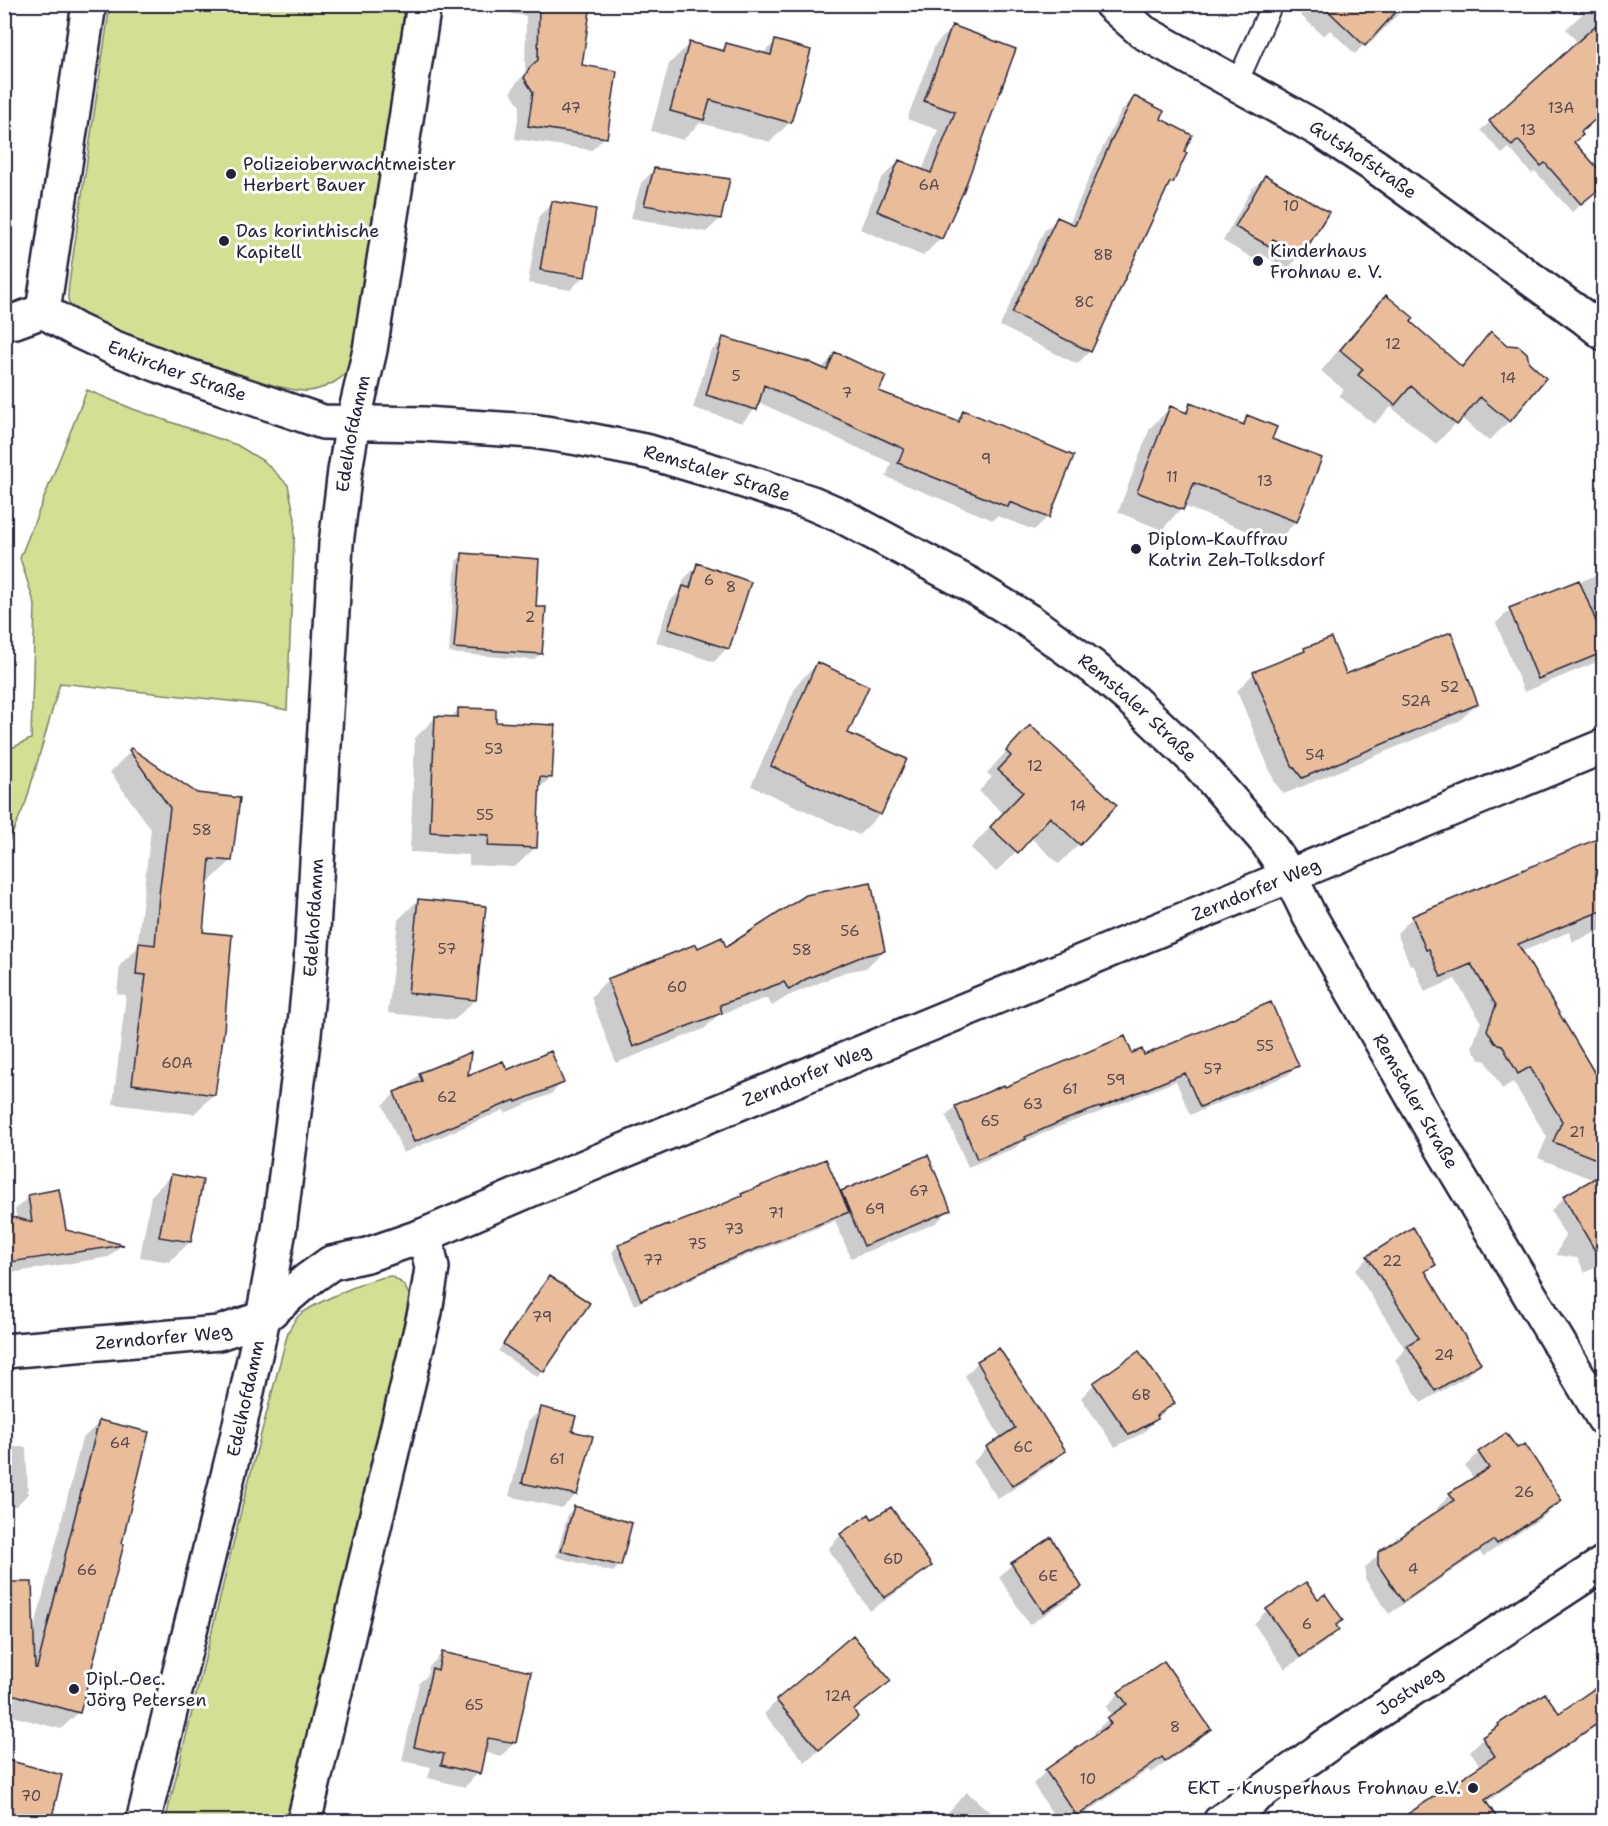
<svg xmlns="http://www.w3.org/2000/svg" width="1608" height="1826" font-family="'Shantell Sans',sans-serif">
	<rect width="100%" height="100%" fill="#fff"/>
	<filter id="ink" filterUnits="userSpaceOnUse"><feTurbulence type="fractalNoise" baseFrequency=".0167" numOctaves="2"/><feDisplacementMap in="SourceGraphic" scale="12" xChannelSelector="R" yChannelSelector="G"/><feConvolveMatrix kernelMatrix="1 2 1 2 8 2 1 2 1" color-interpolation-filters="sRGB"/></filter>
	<g filter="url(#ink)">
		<path fill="#d3df92" stroke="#7a8066" stroke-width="1.5" d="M 110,5 L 416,5 L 355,364 C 342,379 329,388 309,391 C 282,395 92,330 73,310 C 66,302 68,293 69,283 Z
			M 87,390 L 133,409 L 237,445 L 265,462 L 288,485 L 295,519 L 287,710 L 257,704 L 60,683 L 26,802 L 5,850 L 5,751 L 31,739 L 35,605 L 20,558 Z
			M 391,1276 C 403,1282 406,1288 412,1300 L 293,1821 L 165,1822 L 247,1487 L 288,1332 C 292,1325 295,1318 302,1313 C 320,1301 370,1278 391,1276 Z"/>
		<path fill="#0003" d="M 513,4 L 589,4 L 580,66 L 605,137 L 592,150 L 515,139 L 520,106 L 511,92 L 517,82 L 525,74 L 526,16 L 512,14 Z
			M 1311,4 L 1402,4 L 1398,8 L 1401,11 L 1379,34 L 1371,43 L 1368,40 L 1355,54 L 1330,30 L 1324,36 L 1300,15 Z
			M 1593,4 L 1604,4 L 1604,109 L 1579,132 L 1572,143 L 1598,189 L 1572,212 L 1535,171 L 1532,174 L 1509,148 L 1502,154 L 1481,130 L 1578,43 L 1566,29 Z
			M 953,27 L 1014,50 L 941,238 L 923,256 L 860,229 L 881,179 L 899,161 L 922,171 L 938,130 L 907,119 L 935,45 Z
			M 775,42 L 790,122 L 770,142 L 700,123 L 683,140 L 651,131 L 669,64 L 690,43 L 720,51 L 726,45 L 762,54 Z
			M 1134,98 L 1159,120 L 1172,182 L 1165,189 L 1090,351 L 1077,364 L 1000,326 L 1044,231 L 1057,219 L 1069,224 L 1099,155 L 1121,111 Z
			M 655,169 L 720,219 L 706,232 L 631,218 L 641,183 Z
			M 1265,177 L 1301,255 L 1287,269 L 1260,253 L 1254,259 L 1223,241 L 1251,190 Z
			M 552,203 L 584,276 L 570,290 L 528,283 L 539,216 Z
			M 1386,297 L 1409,322 L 1460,367 L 1492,333 L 1509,421 L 1489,441 L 1461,418 L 1436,444 L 1391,407 L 1374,424 L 1339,396 L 1344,390 L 1321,371 L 1366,317 Z
			M 724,338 L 821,369 L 835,354 L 877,392 L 954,422 L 964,412 L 1048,517 L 1034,530 L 997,516 L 993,520 L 886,477 L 891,463 L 758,402 L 755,409 L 742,423 L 693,408 L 710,352 Z
			M 1191,405 L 1240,425 L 1248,417 L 1270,439 L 1296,522 L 1276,542 L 1183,506 L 1162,530 L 1118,512 L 1150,428 L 1170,408 L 1183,413 Z
			M 463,555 L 534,608 L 541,653 L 534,660 L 449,653 L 456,561 Z
			M 698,565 L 727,648 L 714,662 L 656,642 L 670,601 L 680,591 L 684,579 Z
			M 1604,572 L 1604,659 L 1524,692 L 1496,623 L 1510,610 Z
			M 1305,649 L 1345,676 L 1477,704 L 1459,721 L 1284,794 L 1275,783 L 1237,691 L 1254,673 L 1300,654 Z
			M 817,664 L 880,814 L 859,835 L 751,786 L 797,684 Z
			M 459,709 L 495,723 L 551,777 L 538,790 L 536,847 L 515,867 L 469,865 L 469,855 L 410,852 L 415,738 L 436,717 L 450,718 Z
			M 1010,747 L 1079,844 L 1059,864 L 1030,837 L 996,872 L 971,848 L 1003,813 L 979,791 L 992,777 L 987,773 Z
			M 132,750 L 231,861 L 210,881 L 207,880 L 202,933 L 214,1094 L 194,1114 L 113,1104 L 126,995 L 117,994 L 120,965 L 137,948 L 151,829 L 110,772 Z
			M 1604,838 L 1604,929 L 1573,942 L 1569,932 L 1521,952 L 1590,1068 L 1604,1073 L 1604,1269 L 1601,1263 L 1585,1273 L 1577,1258 L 1556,1255 L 1565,1235 L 1551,1211 L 1564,1197 L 1594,1180 L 1538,1158 L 1547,1137 L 1513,1082 L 1502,1089 L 1486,1061 L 1479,1059 L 1472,1047 L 1481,1022 L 1455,979 L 1425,992 L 1413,964 L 1410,965 L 1397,933 L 1413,917 Z
			M 418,900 L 475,1000 L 454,1020 L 388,1013 L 398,920 Z
			M 726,949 L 883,951 L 866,968 L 845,972 L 788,996 L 772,1006 L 767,998 L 718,1015 L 704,1029 L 616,1063 L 591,997 L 607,980 L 697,950 Z
			M 469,1054 L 466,1077 L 563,1082 L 551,1094 L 505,1113 L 504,1110 L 403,1153 L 383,1105 L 394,1094 L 409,1088 L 408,1086 L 419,1074 Z
			M 1131,1055 L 1297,1065 L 1288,1075 L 1190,1115 L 1176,1081 L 1090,1116 L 1090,1115 L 1051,1130 L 1019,1144 L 1015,1148 L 968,1167 L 946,1116 L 955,1107 Z
			M 171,1175 L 190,1242 L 169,1262 L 140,1257 L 151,1196 Z
			M 842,1192 L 950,1209 L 936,1223 L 851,1258 L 835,1221 L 718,1267 L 634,1305 L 612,1252 L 618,1246 L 667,1228 L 737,1200 L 742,1195 L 840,1195 Z
			M 29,1196 L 65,1231 L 121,1245 L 109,1257 L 4,1274 L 4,1216 L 17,1219 L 15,1210 Z
			M 1368,1257 L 1434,1264 L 1425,1274 L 1479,1363 L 1466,1377 L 1421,1403 L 1395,1360 L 1405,1349 L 1355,1270 Z
			M 549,1278 L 543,1371 L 537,1377 L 498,1351 L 543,1284 Z
			M 978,1362 L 1064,1451 L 1051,1464 L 998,1499 L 973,1462 L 987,1448 L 1001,1439 L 965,1376 Z
			M 1094,1384 L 1173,1403 L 1143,1433 L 1115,1447 L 1081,1398 Z
			M 541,1409 L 570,1432 L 576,1495 L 562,1508 L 509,1496 L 528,1422 Z
			M 100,1422 L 79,1712 L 61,1729 L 4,1714 L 4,1638 L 31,1643 L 82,1439 Z
			M 4,1447 L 26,1447 L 28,1494 L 16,1506 L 4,1506 Z
			M 1479,1453 L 1560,1500 L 1547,1514 L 1483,1557 L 1480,1552 L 1389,1614 L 1365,1579 L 1365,1568 L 1379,1554 L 1439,1512 L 1437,1508 L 1450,1495 L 1474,1479 L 1465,1466 Z
			M 575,1508 L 620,1565 L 613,1572 L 556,1557 L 568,1514 Z
			M 841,1535 L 930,1566 L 916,1579 L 870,1611 L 828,1549 Z
			M 1012,1564 L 1080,1587 L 1067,1600 L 1029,1625 L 999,1577 Z
			M 1317,1601 L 1337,1630 L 1324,1643 L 1285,1669 L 1254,1624 L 1267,1610 Z
			M 442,1653 L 530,1673 L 514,1743 L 501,1756 L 483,1752 L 478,1773 L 465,1787 L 428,1778 L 431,1767 L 402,1761 L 419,1683 L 427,1676 L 429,1667 Z
			M 889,1681 L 853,1712 L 856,1716 L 843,1730 L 805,1762 L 764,1714 L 777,1701 Z
			M 1604,1684 L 1604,1724 L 1602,1722 L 1485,1803 L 1497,1822 L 1400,1822 L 1481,1767 L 1470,1751 L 1483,1738 L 1559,1715 Z
			M 1119,1693 L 1209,1729 L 1196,1742 L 1151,1773 L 1148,1770 L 1073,1822 L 1058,1822 L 1033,1784 L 1046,1771 L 1097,1736 L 1094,1732 L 1112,1716 L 1106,1707 Z
			M 4,1765 L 60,1777 L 50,1822 L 4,1822 Z
			M 967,1792 L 1001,1822 L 939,1822 Z
			M 1374,1815 L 1378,1822 L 1365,1822 Z"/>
		<path fill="#eabd9a" stroke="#22223b" stroke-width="1.5" d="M 539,4 L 591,4 L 582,65 L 617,71 L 607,138 L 528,126 L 533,92 L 524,78 L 530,67 L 538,60 Z
			M 1321,4 L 1403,4 L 1365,46 Z
			M 1604,18 L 1604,112 L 1581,132 L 1583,135 L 1574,142 L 1604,175 L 1604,185 L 1581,204 L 1545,163 L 1541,166 L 1518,140 L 1512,146 L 1489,121 Z
			M 952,25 L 1016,49 L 964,190 L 942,239 L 877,211 L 899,160 L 931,173 L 955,112 L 924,101 Z
			M 775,40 L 811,50 L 791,123 L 710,100 L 704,120 L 670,111 L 689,42 L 724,51 L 726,43 L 771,55 Z
			M 1134,96 L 1164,111 L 1161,119 L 1192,135 L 1184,152 L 1187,153 L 1173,183 L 1170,182 L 1091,352 L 1012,313 L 1057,217 L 1075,225 L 1111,141 Z
			M 654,168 L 730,179 L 721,219 L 644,205 Z
			M 1265,175 L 1329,212 L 1302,256 L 1273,239 L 1269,246 L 1235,227 Z
			M 552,201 L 596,209 L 585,277 L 540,270 Z
			M 1386,295 L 1414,318 L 1411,322 L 1462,367 L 1491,331 L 1507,345 L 1519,346 L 1527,353 L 1529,362 L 1546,378 L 1510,422 L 1480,397 L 1457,425 L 1411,386 L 1395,405 L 1358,375 L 1363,369 L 1340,350 Z
			M 723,337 L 809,362 L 827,370 L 835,352 L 886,376 L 879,391 L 959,422 L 963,410 L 1074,456 L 1049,518 L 1010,502 L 1008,507 L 898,463 L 904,449 L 764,385 L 757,410 L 706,395 Z
			M 1190,403 L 1244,425 L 1247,415 L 1277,427 L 1272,439 L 1322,458 L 1297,522 L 1194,483 L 1183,510 L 1137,492 L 1170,406 L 1187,413 Z
			M 462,553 L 539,559 L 536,607 L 546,607 L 542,654 L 454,648 Z
			M 697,563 L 751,582 L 729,649 L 668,629 L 683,586 L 690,588 Z
			M 1579,580 L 1604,641 L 1604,652 L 1538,679 L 1509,608 Z
			M 1451,632 L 1478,704 L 1302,778 L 1292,765 L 1253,672 L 1305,651 L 1304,648 L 1331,638 L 1346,674 Z
			M 817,662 L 869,686 L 848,733 L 907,759 L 881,815 L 771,766 Z
			M 458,708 L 496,709 L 496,722 L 555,725 L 552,778 L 540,777 L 537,848 L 488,846 L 489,835 L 430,832 L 435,716 L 458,717 Z
			M 1030,725 L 1117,805 L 1080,845 L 1050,817 L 1018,853 L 990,827 L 1023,792 L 998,770 L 1011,756 L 1006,751 Z
			M 131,748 L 197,793 L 240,798 L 232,861 L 210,859 L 203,932 L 232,935 L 224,1030 L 215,1095 L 132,1084 L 146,975 L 136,974 L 139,943 L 155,945 L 159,895 L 170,808 L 129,750 Z
			M 1604,836 L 1604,910 L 1518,944 L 1594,1072 L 1604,1072 L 1604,1162 L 1553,1142 L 1562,1121 L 1530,1067 L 1518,1074 L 1502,1045 L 1495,1043 L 1487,1030 L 1496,1005 L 1471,964 L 1441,977 L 1429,949 L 1426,950 L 1412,916 Z
			M 871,882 L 885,951 L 863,956 L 806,979 L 789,990 L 784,982 L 720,1005 L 722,1013 L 633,1047 L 607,979 L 696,944 L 698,948 L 722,937 L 726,947 L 806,895 Z
			M 418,899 L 486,906 L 476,1000 L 408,993 Z
			M 1271,1002 L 1299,1066 L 1200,1107 L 1185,1073 L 1100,1108 L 1099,1107 L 1062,1121 L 1025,1137 L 1026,1139 L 977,1159 L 955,1106 L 1004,1085 L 1005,1087 L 1125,1036 L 1132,1053 L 1142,1049 L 1144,1055 Z
			M 551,1051 L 564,1083 L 516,1102 L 515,1100 L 414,1142 L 394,1092 L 422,1081 L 419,1073 L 471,1052 L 468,1075 L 503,1061 L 507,1070 Z
			M 928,1155 L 951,1210 L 864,1246 L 841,1191 Z
			M 826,1159 L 849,1212 L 726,1261 L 641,1300 L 618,1245 L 668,1224 L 668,1226 L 705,1212 L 742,1196 L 741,1194 Z
			M 1604,1173 L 1604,1266 L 1563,1196 Z
			M 171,1174 L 203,1180 L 191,1242 L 159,1237 Z
			M 59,1189 L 66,1230 L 124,1245 L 4,1263 L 4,1215 L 32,1222 L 28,1195 Z
			M 1413,1227 L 1436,1265 L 1425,1271 L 1481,1363 L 1435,1391 L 1407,1345 L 1419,1338 L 1367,1256 Z
			M 549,1276 L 590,1303 L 544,1372 L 503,1344 Z
			M 999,1348 L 1066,1451 L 1012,1486 L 986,1447 L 1015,1428 L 977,1361 Z
			M 1139,1351 L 1175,1403 L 1156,1416 L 1158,1419 L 1129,1435 L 1093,1383 Z
			M 541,1407 L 576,1416 L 572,1431 L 593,1436 L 577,1495 L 522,1483 Z
			M 99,1420 L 149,1432 L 122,1543 L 124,1544 L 80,1713 L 4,1692 L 4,1582 L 32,1582 L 35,1668 L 37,1668 Z
			M 1506,1433 L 1517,1448 L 1525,1444 L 1562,1501 L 1497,1544 L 1494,1540 L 1403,1602 L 1378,1565 L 1378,1552 L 1454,1500 L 1449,1493 L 1489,1468 L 1478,1452 Z
			M 574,1506 L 632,1523 L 621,1566 L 561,1551 Z
			M 891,1507 L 932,1566 L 884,1598 L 840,1534 L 869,1514 L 872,1519 Z
			M 1051,1537 L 1082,1587 L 1043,1612 L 1011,1563 Z
			M 1306,1582 L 1318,1599 L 1325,1594 L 1343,1620 L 1336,1625 L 1339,1630 L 1300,1657 L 1266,1609 Z
			M 853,1635 L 891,1681 L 854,1710 L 858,1717 L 819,1750 L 776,1700 Z
			M 442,1652 L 531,1672 L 516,1743 L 488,1738 L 480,1774 L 441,1765 L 444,1754 L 414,1747 L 432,1668 L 438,1670 Z
			M 1164,1661 L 1211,1729 L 1165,1761 L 1162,1757 L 1077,1816 L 1045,1770 L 1111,1724 L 1107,1718 L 1127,1704 L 1118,1692 Z
			M 1604,1682 L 1604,1719 L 1485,1800 L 1499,1821 L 1397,1821 L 1495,1756 L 1482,1737 L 1499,1726 L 1498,1724 L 1545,1693 L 1559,1713 Z
			M 4,1759 L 62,1775 L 51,1821 L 4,1821 Z"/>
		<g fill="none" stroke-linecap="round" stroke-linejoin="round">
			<g stroke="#22223b" stroke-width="24">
				<path id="service" d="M 1237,83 L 1272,4"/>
			</g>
			<g stroke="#22223b" stroke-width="38">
				<g id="minor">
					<path id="s1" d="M 1111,4 L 1143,32 L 1320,130 L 1375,166 L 1585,318 L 1604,333"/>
					<path d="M 43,311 L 89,4"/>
					<path id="s2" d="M 4,322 L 15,321 L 43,311 L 78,331 L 112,347 L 174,371 L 323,422 L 424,424 L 532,431 L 578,438 L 649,452 L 726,475 L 812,503 L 842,516 L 969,584 L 1029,621 L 1093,667 L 1131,699 L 1198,763 L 1267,842 L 1290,876 L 1309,915 L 1444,1151 L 1604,1419"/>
					<path id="s3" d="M 4,1351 L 219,1333 L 263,1318 L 306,1281 L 331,1263 L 367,1255 L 425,1235 L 548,1182 L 1604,746"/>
					<path id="s4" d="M 143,1822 L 235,1447 L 263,1318 L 279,1230 L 304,1034 L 311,963 L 336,544 L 345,471 L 353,423 L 370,350 L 424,4"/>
					<path d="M 304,1822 L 425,1312 L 432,1268 L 425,1235"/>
					<path id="s5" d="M 1220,1822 L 1330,1743 L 1604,1563"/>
				</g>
			</g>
			<use href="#service" stroke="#fff" stroke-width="20"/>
			<use href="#minor" stroke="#fff" stroke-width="33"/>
		</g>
	</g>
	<g fill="#22223b" stroke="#fff" stroke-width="2">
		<circle cx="231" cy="174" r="6"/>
		<circle cx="224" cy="241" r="6"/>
		<circle cx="1258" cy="261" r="6"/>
		<circle cx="1136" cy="549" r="6"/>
		<circle cx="74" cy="1689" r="6"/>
		<circle cx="1473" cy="1788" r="6"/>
	</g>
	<g text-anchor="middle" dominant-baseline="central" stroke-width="6" stroke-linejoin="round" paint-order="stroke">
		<g font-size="15" fill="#544953">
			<text x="571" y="108">47</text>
			<text x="1561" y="108">13A</text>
			<text x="1528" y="130">13</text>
			<text x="929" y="185">6A</text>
			<text x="1291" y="206">10</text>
			<text x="1103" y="255">8B</text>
			<text x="1084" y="302">8C</text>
			<text x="1393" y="344">12</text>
			<text x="736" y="376">5</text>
			<text x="1508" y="378">14</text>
			<text x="847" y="393">7</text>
			<text x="986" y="459">9</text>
			<text x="1172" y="477">11</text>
			<text x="1265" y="481">13</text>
			<text x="709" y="580">6</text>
			<text x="731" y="587">8</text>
			<text x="530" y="617">2</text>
			<text x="1450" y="687">52</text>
			<text x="1416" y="701">52A</text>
			<text x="494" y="749">53</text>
			<text x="1315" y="755">54</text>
			<text x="1035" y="766">12</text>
			<text x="1078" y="806">14</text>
			<text x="485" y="815">55</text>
			<text x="202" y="830">58</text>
			<text x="850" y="931">56</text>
			<text x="447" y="949">57</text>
			<text x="802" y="950">58</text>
			<text x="677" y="987">60</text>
			<text x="1265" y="1046">55</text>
			<text x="177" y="1063">60A</text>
			<text x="1213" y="1069">57</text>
			<text x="1116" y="1080">59</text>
			<text x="1070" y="1089">61</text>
			<text x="447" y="1097">62</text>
			<text x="1033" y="1104">63</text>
			<text x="990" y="1121">65</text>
			<text x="1577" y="1132">21</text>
			<text x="919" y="1191">67</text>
			<text x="875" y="1209">69</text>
			<text x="776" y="1213">71</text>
			<text x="734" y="1229">73</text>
			<text x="697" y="1244">75</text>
			<text x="653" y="1260">77</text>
			<text x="1392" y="1261">22</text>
			<text x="542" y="1317">79</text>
			<text x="1444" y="1355">24</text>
			<text x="1141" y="1395">6B</text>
			<text x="120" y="1443">64</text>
			<text x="1023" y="1447">6C</text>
			<text x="557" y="1459">61</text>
			<text x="1524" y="1492">26</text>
			<text x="893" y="1559">6D</text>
			<text x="1413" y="1569">4</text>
			<text x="87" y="1570">66</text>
			<text x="1048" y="1576">6E</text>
			<text x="1307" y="1624">6</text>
			<text x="838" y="1696">12A</text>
			<text x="474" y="1705">65</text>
			<text x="1175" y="1727">8</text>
			<text x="1088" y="1779">10</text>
			<text x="31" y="1796">70</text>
		</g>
		<g font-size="18" fill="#22223b" stroke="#fff">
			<text stroke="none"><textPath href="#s1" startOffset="297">Gutshofstraße</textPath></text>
			<text stroke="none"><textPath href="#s2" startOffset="188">Enkircher Straße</textPath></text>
			<text stroke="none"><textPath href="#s4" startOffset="1408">Edelhofdamm</textPath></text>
			<text stroke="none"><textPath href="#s2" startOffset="742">Remstaler Straße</textPath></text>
			<text stroke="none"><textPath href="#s2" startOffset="1228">Remstaler Straße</textPath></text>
			<text stroke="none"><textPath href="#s3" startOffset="1348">Zerndorfer Weg</textPath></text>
			<text stroke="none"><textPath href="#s4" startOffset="922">Edelhofdamm</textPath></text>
			<text stroke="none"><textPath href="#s3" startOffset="862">Zerndorfer Weg</textPath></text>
			<text stroke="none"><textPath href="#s2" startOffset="1714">Remstaler Straße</textPath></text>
			<text stroke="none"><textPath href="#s3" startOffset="160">Zerndorfer Weg</textPath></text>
			<text stroke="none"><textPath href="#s4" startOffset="436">Edelhofdamm</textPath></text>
			<text stroke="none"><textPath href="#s5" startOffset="231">Jostweg</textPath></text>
		</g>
		<g font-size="18" fill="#22223b" stroke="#fff" text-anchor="start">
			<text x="243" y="164">Polizeioberwachtmeister<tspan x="243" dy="21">Herbert Bauer</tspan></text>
			<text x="236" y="231">Das korinthische<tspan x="236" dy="21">Kapitell</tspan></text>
			<text x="1270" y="251">Kinderhaus<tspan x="1270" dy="21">Frohnau e. V.</tspan></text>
			<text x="1148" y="539">Diplom-Kauffrau<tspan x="1148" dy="21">Katrin Zeh-Tolksdorf</tspan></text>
			<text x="86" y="1679">Dipl.-Oec.<tspan x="86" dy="21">Jörg Petersen</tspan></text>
			<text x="1461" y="1788" text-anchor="end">EKT - Knusperhaus Frohnau e.V.</text>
		</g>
	</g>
	<rect width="1608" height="1826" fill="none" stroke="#fff" stroke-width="24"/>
	<rect x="12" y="12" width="1584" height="1802" fill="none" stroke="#22223b" stroke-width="2" filter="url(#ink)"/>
</svg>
